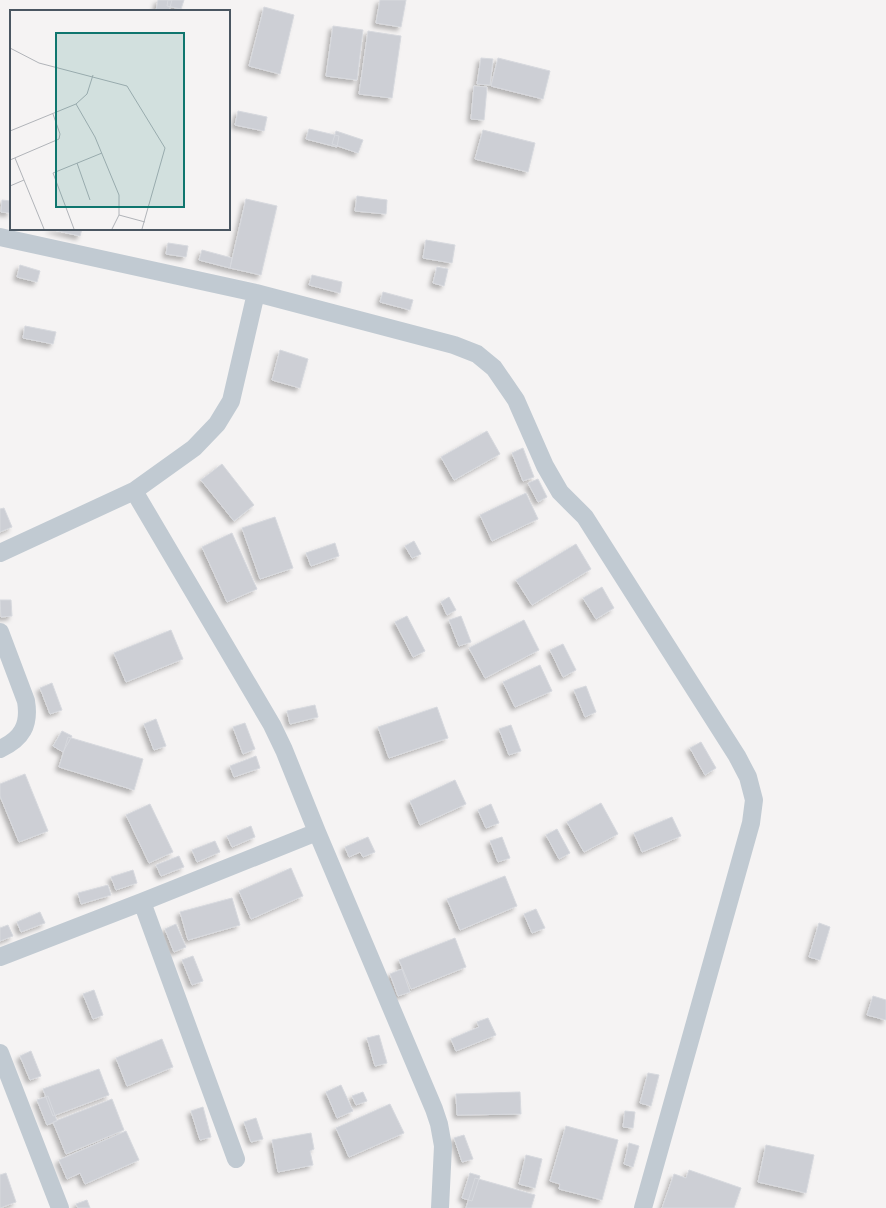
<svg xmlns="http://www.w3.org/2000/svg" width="886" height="1208" font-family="Ubuntu,sans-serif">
	<defs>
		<filter id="shadow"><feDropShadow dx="-3.5" dy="3.5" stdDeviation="2" flood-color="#0004"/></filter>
	</defs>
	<rect width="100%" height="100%" fill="#f5f3f3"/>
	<path fill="#cdcfd5" stroke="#d7d9de" filter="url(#shadow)" d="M 158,0 L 172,0 L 169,11 L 156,11 Z
		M 168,0 L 184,0 L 181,9 L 167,6 Z
		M 380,0 L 406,0 L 401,27 L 376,23 Z
		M 264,7 L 294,15 L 280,74 L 249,66 Z
		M 333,26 L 363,30 L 357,80 L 326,76 Z
		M 368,31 L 401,36 L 392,98 L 359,94 Z
		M 481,58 L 493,59 L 490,85 L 477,84 Z
		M 498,58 L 550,71 L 543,99 L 491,86 Z
		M 474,86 L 487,87 L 484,120 L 471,119 Z
		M 238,111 L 267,117 L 264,131 L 235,125 Z
		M 309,129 L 339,136 L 337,147 L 306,139 Z
		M 483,130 L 535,143 L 528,172 L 475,159 Z
		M 336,131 L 363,140 L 358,153 L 332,144 Z
		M 357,196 L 387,200 L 386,214 L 355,211 Z
		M 246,199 L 277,206 L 261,275 L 230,268 Z
		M 2,200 L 11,201 L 10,213 L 1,212 Z
		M 50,229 L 82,229 L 80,236 Z
		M 426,240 L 455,245 L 452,263 L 423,258 Z
		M 168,243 L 188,246 L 186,257 L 166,254 Z
		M 202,250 L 232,258 L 230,268 L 199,260 Z
		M 20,265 L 40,271 L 37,282 L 17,277 Z
		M 437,267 L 448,269 L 444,286 L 433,283 Z
		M 312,275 L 342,282 L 340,293 L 309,285 Z
		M 383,292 L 413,300 L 410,310 L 380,302 Z
		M 25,326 L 56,332 L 53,344 L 23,338 Z
		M 280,350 L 308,359 L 300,388 L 272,380 Z
		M 487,431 L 500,454 L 454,480 L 441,457 Z
		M 523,448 L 534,477 L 523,481 L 512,453 Z
		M 222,464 L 254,505 L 234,521 L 201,480 Z
		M 538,479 L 547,497 L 538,502 L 528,483 Z
		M 526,493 L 538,519 L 492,541 L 480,515 Z
		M 4,508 L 12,527 L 0,532 L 0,509 Z
		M 275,517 L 293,568 L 260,579 L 242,528 Z
		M 232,533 L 257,589 L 227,602 L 202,547 Z
		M 414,541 L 421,554 L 412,558 L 405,546 Z
		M 335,543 L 339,556 L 311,566 L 306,553 Z
		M 576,544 L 591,569 L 532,605 L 516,580 Z
		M 602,587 L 614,608 L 596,619 L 583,598 Z
		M 449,597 L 456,610 L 447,615 L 441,602 Z
		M 0,600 L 11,600 L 12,616 L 1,617 Z
		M 407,616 L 425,651 L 413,657 L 395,622 Z
		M 461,616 L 471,642 L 459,646 L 449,620 Z
		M 524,620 L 539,650 L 485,678 L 469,648 Z
		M 171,630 L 183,659 L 126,682 L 114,653 Z
		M 563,644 L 576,670 L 563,677 L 550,650 Z
		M 540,665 L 552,691 L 515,707 L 503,682 Z
		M 52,683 L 62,710 L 50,714 L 40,688 Z
		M 586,686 L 596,712 L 585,717 L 574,690 Z
		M 315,705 L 318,717 L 290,724 L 287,711 Z
		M 437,707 L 448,738 L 389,758 L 378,727 Z
		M 156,719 L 166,746 L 154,750 L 144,724 Z
		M 245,723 L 255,749 L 243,754 L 233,727 Z
		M 511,725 L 521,751 L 509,755 L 499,729 Z
		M 62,731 L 72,736 L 63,752 L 53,746 Z
		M 68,737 L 143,759 L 134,790 L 59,767 Z
		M 701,742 L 716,768 L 705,775 L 690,748 Z
		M 256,756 L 260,768 L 234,777 L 230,766 Z
		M 25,774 L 48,831 L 19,842 L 0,796 L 0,784 Z
		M 455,780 L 466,804 L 420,825 L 410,801 Z
		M 601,803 L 618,834 L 584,852 L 567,822 Z
		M 150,804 L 173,852 L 149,863 L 126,815 Z
		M 491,804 L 499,823 L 486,828 L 478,810 Z
		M 672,817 L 681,836 L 642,852 L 634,833 Z
		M 251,826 L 255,837 L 232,847 L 227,836 Z
		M 557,829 L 570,853 L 559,859 L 546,835 Z
		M 368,837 L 375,852 L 363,857 L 360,852 L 349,857 L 345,847 Z
		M 502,837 L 510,858 L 498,862 L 490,841 Z
		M 215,841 L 220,852 L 197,862 L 192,850 Z
		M 179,856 L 184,867 L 161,876 L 156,865 Z
		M 291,868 L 303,896 L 251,919 L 239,891 Z
		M 133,870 L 137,883 L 116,890 L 111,877 Z
		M 505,876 L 517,906 L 460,930 L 447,899 Z
		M 108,885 L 111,895 L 81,904 L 78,893 Z
		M 232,898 L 240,925 L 188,940 L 180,912 Z
		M 536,909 L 545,928 L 532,933 L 524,914 Z
		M 40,912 L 45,923 L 21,932 L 17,922 Z
		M 819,923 L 830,927 L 820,960 L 809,957 Z
		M 176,924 L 186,947 L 174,952 L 165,929 Z
		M 8,925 L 13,936 L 0,941 L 0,928 Z
		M 455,938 L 466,967 L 411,989 L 399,960 Z
		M 193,956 L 203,981 L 192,985 L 182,960 Z
		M 402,969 L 410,992 L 398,996 L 390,974 Z
		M 94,990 L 103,1015 L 93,1019 L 83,994 Z
		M 873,996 L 886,1000 L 886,1020 L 867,1015 Z
		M 488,1018 L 496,1035 L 456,1051 L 451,1039 L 479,1027 L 477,1022 Z
		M 379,1035 L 387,1063 L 375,1066 L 367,1038 Z
		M 162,1039 L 173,1067 L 127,1086 L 116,1058 Z
		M 31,1051 L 41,1076 L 30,1080 L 20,1056 Z
		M 99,1069 L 109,1095 L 53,1116 L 43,1089 Z
		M 648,1073 L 659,1075 L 651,1106 L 640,1103 Z
		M 341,1085 L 353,1111 L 337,1118 L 326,1092 Z
		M 363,1092 L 367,1101 L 356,1105 L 352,1096 Z
		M 520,1092 L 521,1114 L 457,1115 L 456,1094 Z
		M 48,1096 L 57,1121 L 47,1125 L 37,1100 Z
		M 112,1099 L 124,1130 L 66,1154 L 53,1122 Z
		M 390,1104 L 404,1133 L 349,1157 L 336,1128 Z
		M 203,1107 L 211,1137 L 200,1140 L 191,1111 Z
		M 625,1111 L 635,1112 L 633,1128 L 623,1127 Z
		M 256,1118 L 263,1139 L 251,1142 L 244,1122 Z
		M 566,1126 L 618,1140 L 602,1200 L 559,1189 L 560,1184 L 550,1181 Z
		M 126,1131 L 139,1160 L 85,1184 L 80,1173 L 67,1179 L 59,1160 Z
		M 311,1133 L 314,1149 L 310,1151 L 313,1165 L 278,1172 L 272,1140 Z
		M 464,1135 L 473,1159 L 462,1162 L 454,1138 Z
		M 629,1143 L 639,1146 L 633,1167 L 624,1164 Z
		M 766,1145 L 814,1155 L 806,1193 L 758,1182 Z
		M 526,1155 L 542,1159 L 535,1188 L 519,1184 Z
		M 689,1170 L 741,1188 L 734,1208 L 662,1208 L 674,1174 L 686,1178 Z
		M 6,1173 L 16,1202 L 0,1208 L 0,1175 Z
		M 470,1173 L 480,1176 L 472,1201 L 462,1198 Z
		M 475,1178 L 535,1195 L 531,1208 L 466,1208 Z
		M 87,1200 L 90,1208 L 78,1208 L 76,1204 Z"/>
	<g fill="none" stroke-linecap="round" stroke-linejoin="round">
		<path stroke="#c1cad2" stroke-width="18" d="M 0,237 L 256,293 L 454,345 L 477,354 L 494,368 L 516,400 L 545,466 L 560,492 L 585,517 L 737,756 L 748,777 L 754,800 L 751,823 L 643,1208
			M 134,491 L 272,725 L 284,750 L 317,832 L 434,1109 L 439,1124 L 443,1146 L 440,1208
			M 0,553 L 134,491 L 194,448 L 217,424 L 231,401 L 256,293
			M 0,632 L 26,701 C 30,725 22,739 0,749
			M 142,902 L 236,1159
			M 0,957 L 142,902 L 317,832
			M 0,1053 L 60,1208"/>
	</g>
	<g transform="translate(10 10)">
		<rect width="220" height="220" fill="#f5f3f3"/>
		<path fill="none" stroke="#b1b4b9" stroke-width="1" d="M 0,38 L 29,53 L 117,76 L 155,138 L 132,219M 66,94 L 85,127 L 109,185 L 109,205 L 102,219M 0,121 L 66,94 L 77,84 L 83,65M 5,148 L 34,219M 0,150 L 49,129 L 50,124 L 43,104M 67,153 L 80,190M 0,176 L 14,170M 109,205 L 135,212M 64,219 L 43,163 L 92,143"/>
		<path fill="#0f766e" fill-opacity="0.15" stroke="#0f766e" stroke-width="2" d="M 46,23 L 174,23 L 174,197 L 46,197 Z"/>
		<rect width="220" height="220" fill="none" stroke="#4a5661" stroke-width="2"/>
	</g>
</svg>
